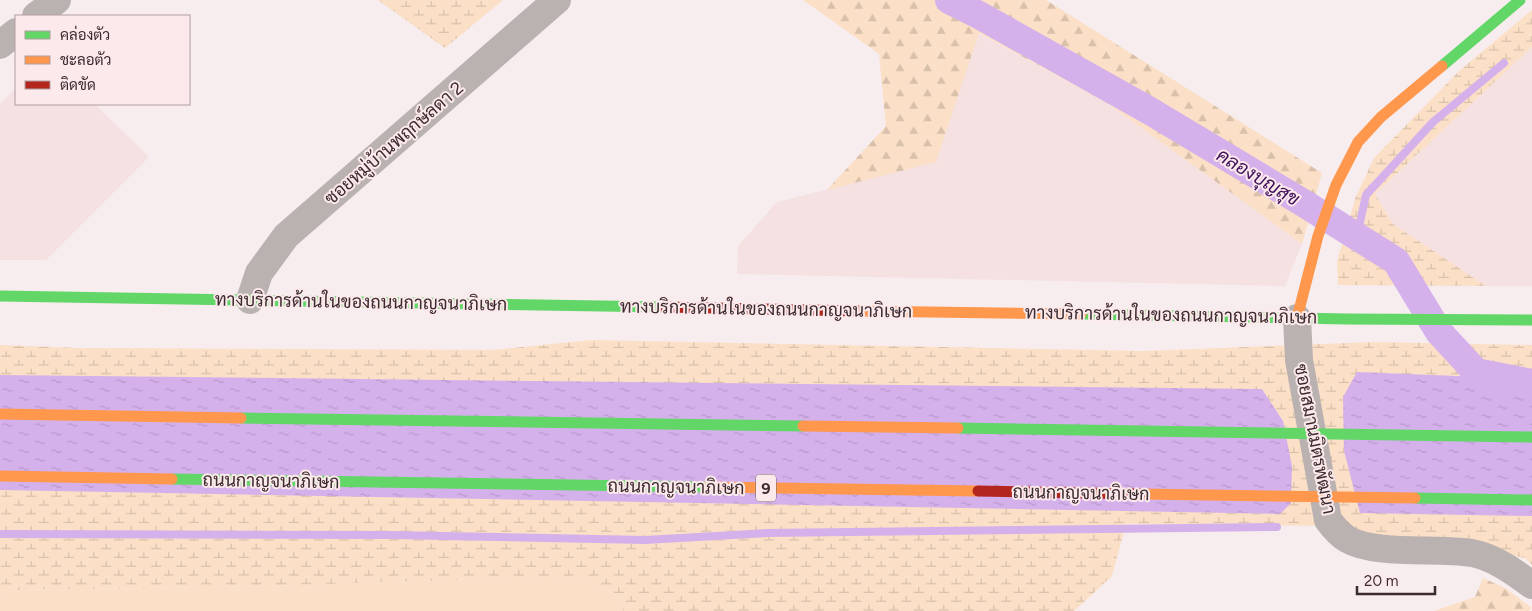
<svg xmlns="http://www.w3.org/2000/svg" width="1532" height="611" font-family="Figtree,Sarabun,sans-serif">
	<defs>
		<pattern id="forest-firs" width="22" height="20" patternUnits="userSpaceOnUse" patternTransform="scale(1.25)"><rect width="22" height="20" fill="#fbdfc6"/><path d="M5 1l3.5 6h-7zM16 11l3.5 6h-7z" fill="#d8c0aa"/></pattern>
		<pattern id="wetland-marsh" width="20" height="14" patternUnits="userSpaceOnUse" patternTransform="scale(1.25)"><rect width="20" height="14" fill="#fbdfc6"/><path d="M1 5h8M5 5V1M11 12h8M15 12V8" fill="none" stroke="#d8c0aa"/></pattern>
		<pattern id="water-ripples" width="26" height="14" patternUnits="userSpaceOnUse" patternTransform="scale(1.25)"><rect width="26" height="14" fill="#d5b1ec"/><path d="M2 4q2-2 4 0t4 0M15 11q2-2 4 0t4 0" fill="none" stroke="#b898cb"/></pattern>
	</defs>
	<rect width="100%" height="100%" fill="#f7edee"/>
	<path fill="#f5e0e2" d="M 978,33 L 1107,103 L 1302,244 L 1285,286 L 737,274 L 738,246 L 777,202 L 936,162 Z
		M 1532,47 L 1532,286 L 1486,286 L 1393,224 L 1375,194 Z
		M 16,88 L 16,104 L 95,104 L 149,157 L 46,260 L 0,260 L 0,104 Z"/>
	<path fill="#fbdfc6" d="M 574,576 L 617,594 L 623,611 L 0,611 L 0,597 L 13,590 L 268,586 Z"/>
	<path fill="url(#forest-firs)" d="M 803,0 L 1046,0 L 1322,173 L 1302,244 L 1107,103 L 979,33 L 936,162 L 827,190 L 886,126 L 879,54 Z
		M 1483,578 L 1505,588 L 1532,608 L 1529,611 L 1434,611 L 1475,597 Z"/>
	<path fill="url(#wetland-marsh)" d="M 378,0 L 503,0 L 445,48 Z
		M 1532,10 L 1532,47 L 1375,194 L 1393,224 L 1486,286 L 1338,285 L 1337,261 L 1355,199 L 1374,158 L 1459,71 Z
		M 591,340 L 1143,351 L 1373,342 L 1532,345 L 1532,565 L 1525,558 L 1473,548 L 1387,543 L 1350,526 L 1126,524 L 1112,576 L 1074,611 L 623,611 L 617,594 L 574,576 L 268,586 L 13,590 L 0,597 L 0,345 L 78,348 L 492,350 Z"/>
	<path fill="url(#water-ripples)" d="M 1357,372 L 1532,379 L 1532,516 L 1360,513 L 1344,451 L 1343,397 Z
		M 0,375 L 1262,389 L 1283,421 L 1292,466 L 1291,503 L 1280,514 L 0,490 Z"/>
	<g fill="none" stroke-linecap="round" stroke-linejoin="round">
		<path stroke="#d5b1ec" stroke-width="8" d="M 1357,236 L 1366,195 L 1433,122 L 1504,63
			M 0,534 L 391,535 L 645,540 L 767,533 L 1277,527"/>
		<path stroke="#d5b1ec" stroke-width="28" d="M 949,0 L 979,15 L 1150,111 L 1305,204 L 1396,261 L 1439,332 L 1476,372 L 1532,383"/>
		<path stroke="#bab2b1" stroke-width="28" d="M 36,16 L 57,0
			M 0,45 L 16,32
			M 250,300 L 259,273 L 286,236 L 557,0
			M 1297,318 L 1299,360 L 1328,520 C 1334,528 1339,534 1347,539 C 1376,556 1437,547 1472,553 C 1494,557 1514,572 1532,585"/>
		<path stroke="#63d668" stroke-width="11" d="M 1442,66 L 1520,0
			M 0,296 L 664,307
			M 1081,314 L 1347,319 L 1532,320"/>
		<path stroke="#ff974d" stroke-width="11" d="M 858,311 L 1081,314
			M 1297,318 L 1318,236 L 1336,185 L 1358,142 L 1381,117 L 1442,66"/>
		<path stroke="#b3261e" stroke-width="11" d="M 664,307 L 858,311"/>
		<path stroke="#63d668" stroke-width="11" d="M 241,418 L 803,426
			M 958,428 L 1532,437
			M 172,479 L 708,487
			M 1415,498 L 1532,500"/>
		<path stroke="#ff974d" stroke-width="11" d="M 0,414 L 241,418
			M 803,426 L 958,428
			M 0,476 L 172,479
			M 708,487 L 978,491
			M 1140,494 L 1415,498"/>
		<path stroke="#b3261e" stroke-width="11" d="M 978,491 L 1140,494"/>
	</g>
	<g text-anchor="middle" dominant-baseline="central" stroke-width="4" stroke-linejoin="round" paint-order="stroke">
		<rect fill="#fbe9eb" stroke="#756467" stroke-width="1" x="756" y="474.5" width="20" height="27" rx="4"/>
		<g font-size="16" font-weight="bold" fill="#3c2b2e">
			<text x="766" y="488">9</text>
		</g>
		<g font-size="18" fill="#3c2b2e" stroke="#fbe9eb">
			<text transform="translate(394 143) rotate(-41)">ซอยหมู่บ้านพฤกษ์ลดา 2</text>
			<text transform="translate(361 302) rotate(1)">ทางบริการด้านในของถนนกาญจนาภิเษก</text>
			<text transform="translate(766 309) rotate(1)">ทางบริการด้านในของถนนกาญจนาภิเษก</text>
			<text transform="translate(1171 315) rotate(1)">ทางบริการด้านในของถนนกาญจนาภิเษก</text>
			<text transform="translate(1315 439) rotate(79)">ซอยสมานมิตรพัฒนา</text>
			<text transform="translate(271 481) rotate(1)">ถนนกาญจนาภิเษก</text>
			<text transform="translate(676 487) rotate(1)">ถนนกาญจนาภิเษก</text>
			<text transform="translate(1081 493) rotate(1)">ถนนกาญจนาภิเษก</text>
		</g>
		<g font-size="19" font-style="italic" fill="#40115b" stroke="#fbe9eb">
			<text transform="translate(1258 177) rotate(31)">คลองบุญสุข</text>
		</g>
	</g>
	<rect x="15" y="15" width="175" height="90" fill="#fbe9eb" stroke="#af9d9f"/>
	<rect x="25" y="31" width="25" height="8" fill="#63d668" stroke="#af9d9f"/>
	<text x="60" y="40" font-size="15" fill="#3c2b2e">คล่องตัว</text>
	<rect x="25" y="56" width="25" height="8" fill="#ff974d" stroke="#af9d9f"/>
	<text x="60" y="65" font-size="15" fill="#3c2b2e">ชะลอตัว</text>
	<rect x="25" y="81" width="25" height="8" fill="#b3261e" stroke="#af9d9f"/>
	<text x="60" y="90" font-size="15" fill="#3c2b2e">ติดขัด</text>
	<path d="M1357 586v8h78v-8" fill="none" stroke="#3c2b2e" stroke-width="2.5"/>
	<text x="1364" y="586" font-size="15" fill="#3c2b2e" stroke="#fbe9eb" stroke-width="4" paint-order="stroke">20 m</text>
</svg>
